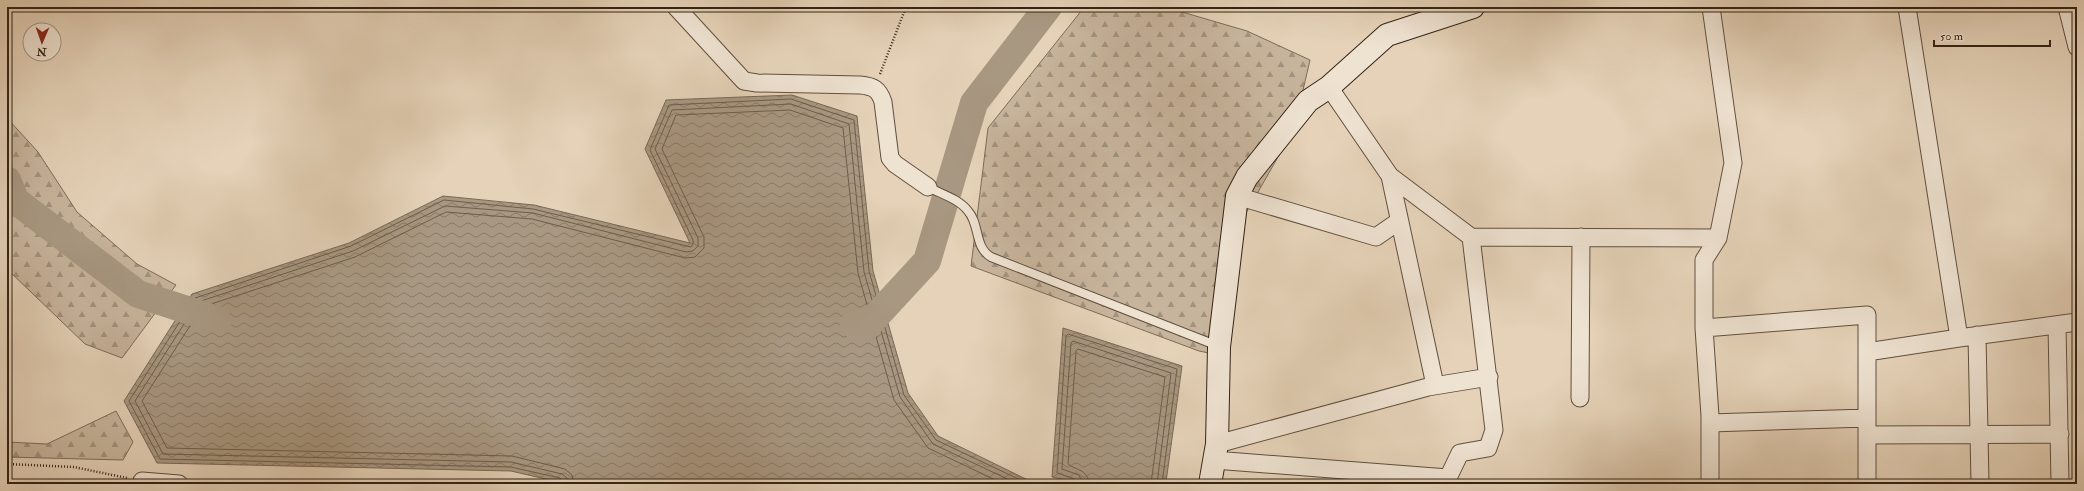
<svg xmlns="http://www.w3.org/2000/svg" width="2084" height="491" font-family="'IM FELL Double Pica',serif">
	<defs>
		<pattern id="forest-firs" width="22" height="20" patternUnits="userSpaceOnUse"><rect width="22" height="20" fill="#c7b49c"/><path d="M5 1l3.5 6h-7zM16 11l3.5 6h-7z" fill="#a2927e"/></pattern>
		<pattern id="water-waves" width="16" height="10" patternUnits="userSpaceOnUse"><rect width="16" height="10" fill="#a89781"/><path d="M0 5q4-4 8 0t8 0" fill="none" stroke="#897b68"/></pattern>
	</defs>
	<rect width="100%" height="100%" fill="#e5d2b8"/>
	<filter id="stains"><feTurbulence type="fractalNoise" baseFrequency=".005" numOctaves="4"/><feColorMatrix values="0 0 0 0 .2 0 0 0 0 .09 0 0 0 0 .02 0 0 0 .5 -.17"/></filter>
	<radialGradient id="worn" r=".72"><stop offset=".6" stop-color="#630" stop-opacity="0"/><stop offset="1" stop-color="#630" stop-opacity=".3"/></radialGradient>
	<path fill="url(#forest-firs)" stroke="#7d6c58" d="M 1082,7 L 1165,7 L 1247,31 L 1310,60 L 1294,129 L 1246,213 L 1228,357 L 1199,351 L 971,266 L 988,128 L 1082,10 Z
		M 7,118 L 38,152 L 77,212 L 137,264 L 176,285 L 122,358 L 85,344 L 7,269 Z
		M 116,411 L 133,442 L 123,460 L 7,457 L 7,442 L 47,444 Z"/>
	<path fill="url(#water-waves)" stroke="#796956" d="M 792,95 L 857,116 L 873,271 L 908,393 L 938,436 L 1036,484 L 567,484 L 511,471 L 157,463 L 124,401 L 192,294 L 349,243 L 443,196 L 534,205 L 690,243 L 645,149 L 666,100 Z
		M 1063,328 L 1182,366 L 1166,482 C 1129,487 1089,486 1052,477 Z"/>
	<g fill="none" stroke-linecap="round" stroke-linejoin="round">
		<path stroke="#6e5e4b" stroke-width="1" d="M 563,484 L 560,478 L 511,467 L 160,459 L 129,401 L 195,298 L 351,246 L 444,200 L 533,209 L 691,247 L 693,244 L 693,240 L 650,150 L 669,105 L 791,99 L 854,120 L 869,271 L 904,395 L 936,440 L 1029,484
			M 568,484 L 567,478 L 562,474 L 511,462 L 163,454 L 135,401 L 198,302 L 353,251 L 445,206 L 533,213 L 686,252 L 693,251 L 698,246 L 698,238 L 655,149 L 672,110 L 791,104 L 849,124 L 864,272 L 900,397 L 933,444 L 1018,484
			M 574,484 L 572,475 L 565,469 L 512,456 L 167,448 L 142,401 L 202,307 L 355,257 L 446,212 L 532,219 L 685,258 L 695,257 L 704,248 L 704,237 L 662,149 L 676,115 L 790,110 L 843,128 L 858,273 L 894,400 L 928,448 L 1004,484
			M 1078,484 L 1075,479 L 1057,473 L 1066,336 L 1068,334 L 1177,369 L 1162,484
			M 1083,484 L 1079,475 L 1062,469 L 1071,343 L 1073,341 L 1171,373 L 1157,484
			M 1089,484 C 1088,469 1077,471 1068,464 L 1076,351 L 1078,349 L 1165,377 L 1151,484"/>
		<path stroke="#a89781" stroke-width="28" d="M 7,180 L 15,200 L 138,294 L 218,320
			M 854,324 L 867,326 L 927,261 L 974,103 L 1048,7"/>
		<g stroke="#60503e" stroke-width="10">
			<path id="lane" d="M 306,7 L 308,7
				M 928,187 C 941,194 959,199 968,211 C 980,224 974,247 991,257 L 1218,346"/>
		</g>
		<g stroke="#60503e" stroke-width="19">
			<path id="street" d="M 676,7 L 744,81 L 757,83 L 860,85 C 873,86 879,89 883,102 L 890,158 L 895,164 L 928,187
				M 1907,7 L 1959,338
				M 2067,7 L 2077,47
				M 1329,87 L 1390,176 L 1471,237 L 1718,238
				M 1390,176 L 1435,385
				M 1237,196 L 1376,237 L 1399,221
				M 2057,325 L 2060,484
				M 1704,328 L 1867,315 L 1867,484
				M 1977,335 L 1980,484
				M 1867,352 L 1959,338 L 2077,322
				M 1580,398 L 1581,237
				M 1710,423 L 1867,418
				M 1867,435 L 2060,434
				M 1217,444 L 1428,387 L 1489,377
				M 1214,460 L 1448,478 L 1460,453 L 1488,448 L 1494,430 L 1471,237
				M 142,481 L 179,484
				M 1710,484 L 1710,416 L 1704,328 L 1704,260 L 1718,238 L 1733,163 L 1711,7"/>
		</g>
		<g stroke="#332415" stroke-width="24">
			<path id="secondary" d="M 1210,484 L 1217,444 L 1219,347 L 1237,196 L 1247,177 L 1308,101 L 1329,87 L 1387,35 L 1473,7"/>
		</g>
		<path stroke="#332415" stroke-width="2.5" stroke-dasharray="1 2" stroke-linecap="butt" d="M 880,74 L 906,7
			M 7,464 L 74,467 L 127,478"/>
		<use href="#lane" stroke="#eee2d1" stroke-width="8"/>
		<use href="#street" stroke="#eee2d1" stroke-width="17"/>
		<use href="#secondary" stroke="#eee2d1" stroke-width="22"/>
	</g>
	<rect width="2084" height="491" fill="none" stroke="#e5d2b8" stroke-width="24"/>
	<rect x="8" y="8" width="2068" height="475" fill="none" stroke="#332415" stroke-width="2"/>
	<rect x="12" y="12" width="2060" height="467" fill="none" stroke="#332415"/>
	<g transform="translate(42 42) rotate(182)"><circle r="19" fill="#eee2d1" stroke="#a39686"/>
	<path d="M0-3L7 15L0 10L-7 15Z" fill="#8f2418"/>
	<text y="-6" font-size="11" font-weight="bold" text-anchor="middle" fill="#332415">N</text>
	</g>
	<path d="M1934 40v6h116v-6" fill="none" stroke="#332415" stroke-width="2"/>
	<text x="1940" y="40" font-size="12" fill="#332415" stroke="#eee2d1" stroke-width="3" paint-order="stroke">50 m</text>
	<rect width="100%" height="100%" filter="url(#stains)"/>
	<rect width="100%" height="100%" fill="url(#worn)"/>
</svg>
